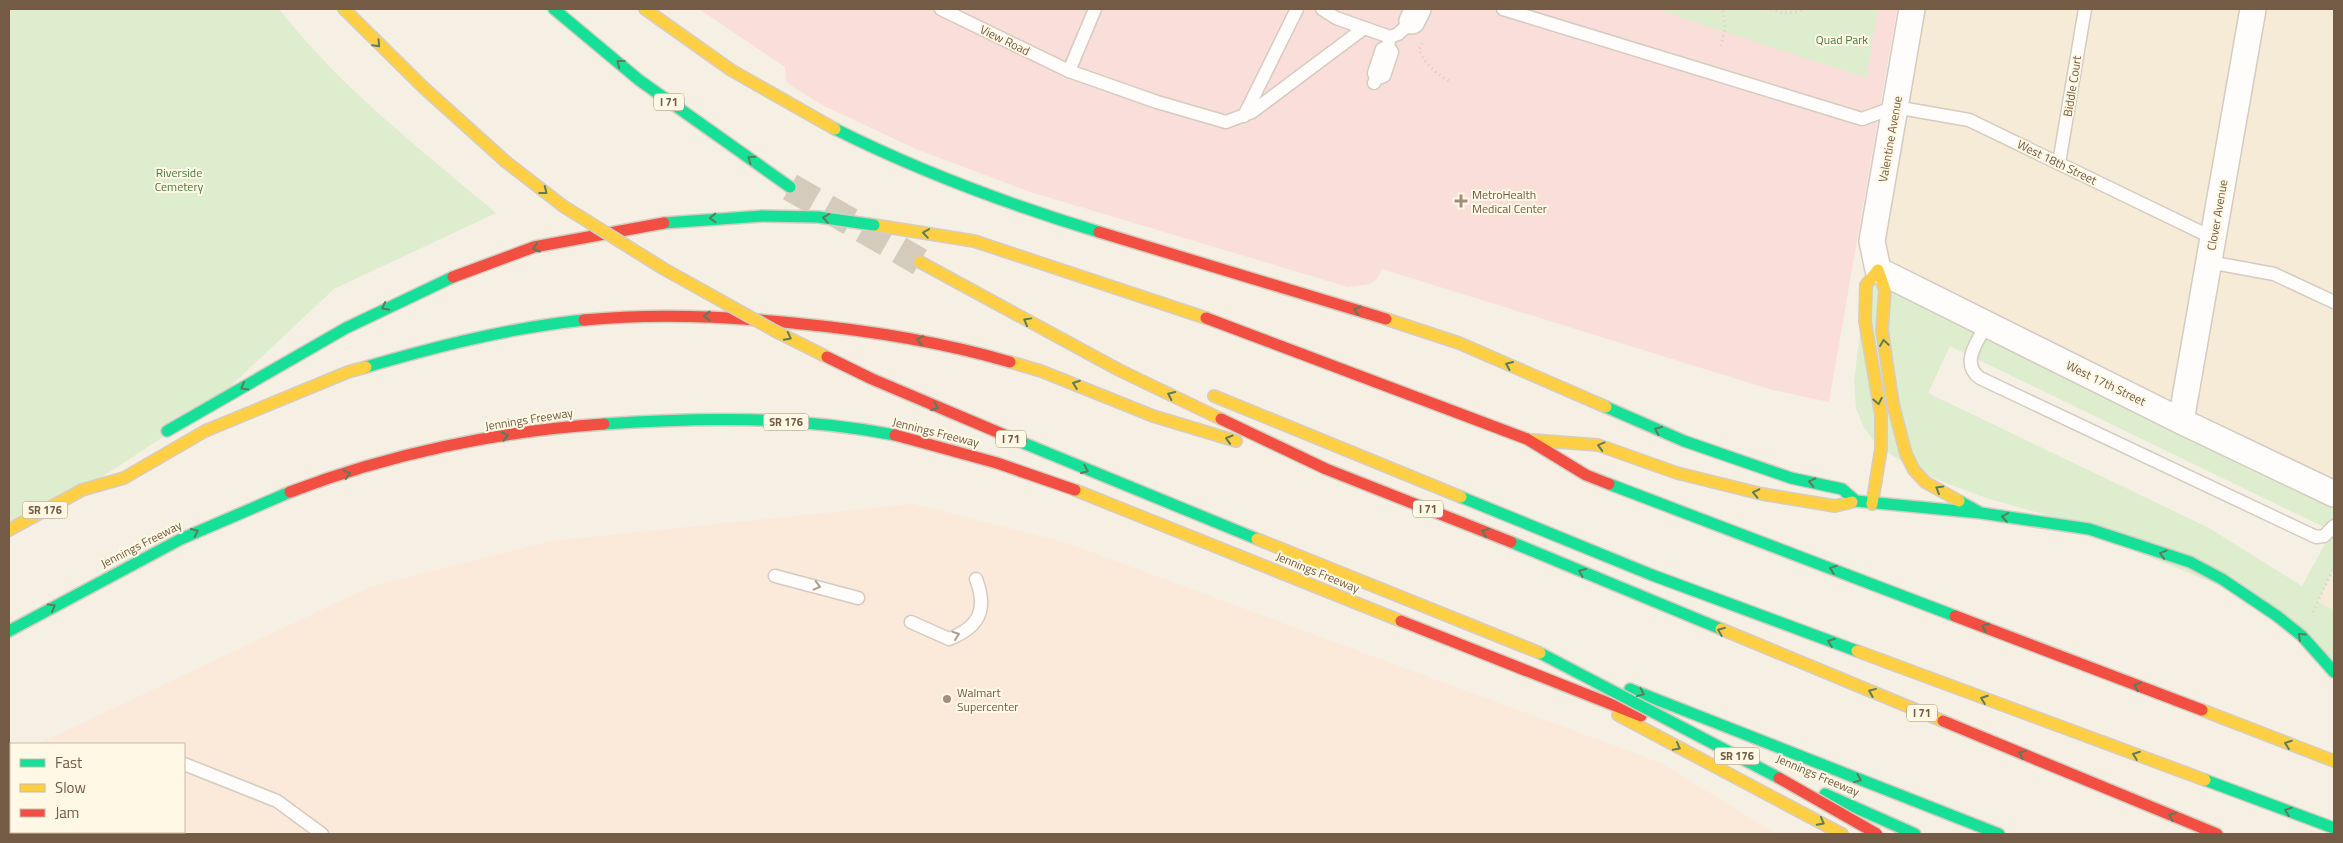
<svg xmlns="http://www.w3.org/2000/svg" width="2343" height="843" font-family="'Titillium Web',sans-serif">
	<rect width="100%" height="100%" fill="#f6f0e4"/>
	<path fill="#f5ebd6" d="M 1912,9 L 2334,9 L 2334,494 L 1868,265 Z
		M 2334,567 L 2334,610 L 2318,602 Z"/>
	<path fill="#fbe9d9" d="M 913,504 L 1067,543 L 1661,763 L 1776,834 L 9,834 L 9,758 L 11,757 L 11,832 L 184,832 L 184,744 L 38,744 L 370,587 L 552,541 Z"/>
	<path fill="#f9ded9" d="M 699,9 L 1897,9 L 1829,402 L 1769,389 L 1382,269 L 1377,279 L 1370,284 L 1348,287 L 1027,191 L 918,150 L 822,105 L 790,85 L 786,80 L 785,67 Z"/>
	<path fill="#ddedce" fill-rule="evenodd" d="M 9,9 L 279,9 C 340,87 421,150 496,213 L 334,289 L 206,409 L 82,490 L 9,530 Z
		M 1655,9 L 1878,9 L 1866,78 Z
		M 1868,265 L 2334,494 L 2334,567 L 2318,602 L 2334,610 L 2334,672 L 2250,598 L 2049,516 L 1983,497 L 1918,472 L 1878,446 L 1864,428 L 1856,408 L 1854,382 ZM 1950,346 L 2332,531 L 2302,586 L 2209,528 L 1928,393 Z"/>
	<g fill="none" stroke-linecap="round" stroke-linejoin="round">
		<path stroke="#d5cbbc" stroke-width="28" stroke-dasharray="28 14" stroke-linecap="butt" d="M 790,187 L 920,262"/>
		<g stroke="#d5cbc0" stroke-width="15">
			<path id="lane" d="M 941,9 L 1069,71 L 1157,102 L 1226,122 L 1252,112 L 1363,29
				M 1322,9 L 1336,18 L 1390,37 L 1398,34 L 1412,21
				M 1503,9 L 1862,119 L 1895,107 L 1969,120 L 2213,238
				M 1069,71 L 1095,9
				M 1376,79 L 1384,76 L 1392,52 L 1388,46 L 1390,37
				M 1374,83 L 1376,79 L 1374,73 L 1382,49 L 1388,46
				M 1244,116 L 1297,9
				M 2059,163 L 2085,9
				M 2209,262 L 2274,274 L 2334,302
				M 1987,324 C 1977,341 1960,364 1980,378 L 2316,537 L 2324,536 L 2334,526
				M 775,576 L 858,598
				M 911,622 L 949,639 C 979,627 988,610 976,579
				M 184,764 L 277,801 L 322,834
				M 9,818 L 11,812
				M 72,834 L 73,832"/>
		</g>
		<g stroke="#d5cbc0" stroke-width="28">
			<path id="street" d="M 1912,9 L 1872,241 L 1878,270 L 2181,421 L 2334,494
				M 1412,21 L 1418,9
				M 2181,421 L 2253,9"/>
		</g>
		<g stroke="#d6cdc1" stroke-width="14">
			<path id="fast" d="M 554,9 L 639,80 L 790,187
				M 835,129 C 921,172 1007,204 1099,232
				M 664,223 L 762,216
				M 366,367 C 438,346 509,328 584,320
				M 1606,407 L 1684,441 L 1791,478 L 1842,489 L 1856,501 L 1981,513
				M 604,424 C 703,417 797,416 895,435
				M 167,431 L 346,328 L 453,277
				M 1609,484 L 1955,616
				M 1461,497 L 1652,575 L 1857,651
				M 1959,501 L 1981,513 L 2089,529 L 2190,562 L 2222,579 L 2277,616 L 2302,636 L 2334,672
				M 1511,542 L 1721,629
				M 9,631 L 181,539 L 290,492
				M 1630,689 L 1999,834
				M 2205,780 L 2334,828
				M 1825,794 L 1915,834"/>
		</g>
		<g stroke="#d6cdc1" stroke-width="14">
			<path id="slow" d="M 344,9 L 423,87 L 505,161
				M 645,9 L 731,70 L 835,129
				M 874,225 L 974,241 L 1206,318
				M 920,262 L 1119,370 L 1221,419
				M 1878,270 L 1885,290 L 1882,330 L 1893,404 L 1906,454 L 1914,470 L 1925,482 L 1959,501
				M 1386,319 L 1459,343 L 1606,407
				M 1010,362 L 1041,371 L 1153,416 L 1236,441
				M 1214,396 L 1461,497
				M 1532,440 L 1598,445 L 1677,473 L 1762,494 L 1835,506 L 1852,502
				M 1075,490 L 1401,621
				M 1872,504 L 1881,449 L 1881,415 L 1865,321 L 1866,285 L 1878,270
				M 9,530 L 82,490 L 124,478 L 205,431 L 348,372 L 366,367
				M 1721,629 L 1943,721
				M 1857,651 L 2205,780
				M 2202,710 L 2334,761
				M 1618,715 L 1842,834"/>
		</g>
		<g stroke="#d6cdc1" stroke-width="14">
			<path id="jam" d="M 1099,232 L 1386,319
				M 453,277 L 534,247 L 664,223
				M 1206,318 L 1527,439 L 1586,475 L 1609,484
				M 584,320 C 654,313 723,316 793,323 C 866,330 939,341 1010,362
				M 1221,419 L 1326,469 L 1511,542
				M 895,435 L 997,463 L 1075,490
				M 290,492 C 389,454 499,431 604,424
				M 1955,616 L 2202,710
				M 1401,621 L 1641,716
				M 1943,721 L 2217,834"/>
		</g>
		<path stroke="#d7cfc7" stroke-width="3" stroke-dasharray="1 4" stroke-linecap="butt" d="M 1771,9 C 1782,14 1792,14 1803,9
			M 1422,43 L 1419,50 C 1426,65 1435,73 1449,81
			M 1721,46 L 1725,29 L 1723,9
			M 2313,612 L 2334,567"/>
		<use href="#lane" stroke="#fefdfb" stroke-width="12"/>
		<use href="#street" stroke="#fefdfb" stroke-width="25"/>
		<use href="#fast" stroke="#16e098" stroke-width="11"/>
		<use href="#slow" stroke="#ffcf43" stroke-width="11"/>
		<use href="#jam" stroke="#f24e42" stroke-width="11"/>
		<g stroke="#d5ccc2" stroke-width="14" stroke-linecap="butt">
			<path id="fast-bridge" d="M 762,216 L 818,217 L 874,225
				M 1021,442 L 1257,539
				M 1540,653 L 1779,778"/>
		</g>
		<g stroke="#d5ccc2" stroke-width="14" stroke-linecap="butt">
			<path id="slow-bridge" d="M 505,161 L 563,206 L 664,269 L 775,331 L 827,357
				M 1257,539 L 1540,653"/>
		</g>
		<g stroke="#d5ccc2" stroke-width="14" stroke-linecap="butt">
			<path id="jam-bridge" d="M 827,357 L 872,379 L 1021,442
				M 1779,778 L 1877,834"/>
		</g>
		<use href="#fast-bridge" stroke="#16e098" stroke-width="11"/>
		<use href="#slow-bridge" stroke="#ffcf43" stroke-width="11"/>
		<use href="#jam-bridge" stroke="#f24e42" stroke-width="11"/>
	</g>
	<defs><path id="oneway-chevron" d="M-2-3.5L2.5 0L-2 3.5" fill="none" stroke-width="1.6" stroke-linecap="round" stroke-linejoin="round" transform="scale(1.25)"/></defs>
	<g stroke="#5c7c5a">
		<use href="#oneway-chevron" transform="translate(377 44) rotate(47)"/>
		<use href="#oneway-chevron" transform="translate(620 63) rotate(-142)"/>
		<use href="#oneway-chevron" transform="translate(751 159) rotate(-145)"/>
		<use href="#oneway-chevron" transform="translate(544 191) rotate(38)"/>
		<use href="#oneway-chevron" transform="translate(713 218) rotate(178)"/>
		<use href="#oneway-chevron" transform="translate(826 218) rotate(-172)"/>
		<use href="#oneway-chevron" transform="translate(926 233) rotate(-171)"/>
		<use href="#oneway-chevron" transform="translate(536 248) rotate(164)"/>
		<use href="#oneway-chevron" transform="translate(385 307) rotate(152)"/>
		<use href="#oneway-chevron" transform="translate(1357 310) rotate(-163)"/>
		<use href="#oneway-chevron" transform="translate(707 316) rotate(-180)"/>
		<use href="#oneway-chevron" transform="translate(1027 321) rotate(-151)"/>
		<use href="#oneway-chevron" transform="translate(788 337) rotate(27)"/>
		<use href="#oneway-chevron" transform="translate(920 340) rotate(-169)"/>
		<use href="#oneway-chevron" transform="translate(1884 343) rotate(-98)"/>
		<use href="#oneway-chevron" transform="translate(1509 365) rotate(-156)"/>
		<use href="#oneway-chevron" transform="translate(1076 384) rotate(-160)"/>
		<use href="#oneway-chevron" transform="translate(244 387) rotate(150)"/>
		<use href="#oneway-chevron" transform="translate(1171 395) rotate(-155)"/>
		<use href="#oneway-chevron" transform="translate(1878 401) rotate(79)"/>
		<use href="#oneway-chevron" transform="translate(935 407) rotate(23)"/>
		<use href="#oneway-chevron" transform="translate(1658 430) rotate(-156)"/>
		<use href="#oneway-chevron" transform="translate(505 436) rotate(-11)"/>
		<use href="#oneway-chevron" transform="translate(1229 439) rotate(-163)"/>
		<use href="#oneway-chevron" transform="translate(1601 446) rotate(-165)"/>
		<use href="#oneway-chevron" transform="translate(1085 470) rotate(23)"/>
		<use href="#oneway-chevron" transform="translate(347 474) rotate(-17)"/>
		<use href="#oneway-chevron" transform="translate(1812 482) rotate(-167)"/>
		<use href="#oneway-chevron" transform="translate(1939 489) rotate(-150)"/>
		<use href="#oneway-chevron" transform="translate(1756 493) rotate(-168)"/>
		<use href="#oneway-chevron" transform="translate(2005 517) rotate(-172)"/>
		<use href="#oneway-chevron" transform="translate(195 532) rotate(-25)"/>
		<use href="#oneway-chevron" transform="translate(1485 532) rotate(-158)"/>
		<use href="#oneway-chevron" transform="translate(2163 554) rotate(-164)"/>
		<use href="#oneway-chevron" transform="translate(1833 569) rotate(-159)"/>
		<use href="#oneway-chevron" transform="translate(1582 572) rotate(-157)"/>
		<use href="#oneway-chevron" transform="translate(52 607) rotate(-29)"/>
		<use href="#oneway-chevron" transform="translate(1985 627) rotate(-159)"/>
		<use href="#oneway-chevron" transform="translate(1721 631) rotate(-158)"/>
		<use href="#oneway-chevron" transform="translate(2301 636) rotate(-138)"/>
		<use href="#oneway-chevron" transform="translate(1831 642) rotate(-160)"/>
		<use href="#oneway-chevron" transform="translate(2137 686) rotate(-159)"/>
		<use href="#oneway-chevron" transform="translate(1872 692) rotate(-158)"/>
		<use href="#oneway-chevron" transform="translate(1641 693) rotate(22)"/>
		<use href="#oneway-chevron" transform="translate(1984 699) rotate(-160)"/>
		<use href="#oneway-chevron" transform="translate(2288 744) rotate(-160)"/>
		<use href="#oneway-chevron" transform="translate(1677 747) rotate(28)"/>
		<use href="#oneway-chevron" transform="translate(2022 754) rotate(-158)"/>
		<use href="#oneway-chevron" transform="translate(2136 755) rotate(-160)"/>
		<use href="#oneway-chevron" transform="translate(1858 779) rotate(22)"/>
		<use href="#oneway-chevron" transform="translate(2288 811) rotate(-160)"/>
		<use href="#oneway-chevron" transform="translate(2172 816) rotate(-158)"/>
		<use href="#oneway-chevron" transform="translate(1821 822) rotate(28)"/>
	</g>
	<g stroke="#ab9c8e">
		<use href="#oneway-chevron" transform="translate(817 586) rotate(15)"/>
		<use href="#oneway-chevron" transform="translate(956 635) rotate(-19)"/>
	</g>
	<g fill="#a18f7d" stroke="#fff8e4" stroke-width="2">
		<path d="M1458.5 193.5h5v5h5v5h-5v5h-5v-5h-5v-5h5z"/>
		<circle cx="947" cy="699" r="5"/>
	</g>
	<g text-anchor="middle" dominant-baseline="central" stroke-width="4" stroke-linejoin="round" paint-order="stroke">
		<g fill="#fff8e4" stroke="#9d8a75" stroke-width="1">
			<rect x="654" y="93.5" width="30" height="17" rx="4"/>
			<rect x="763.5" y="413.5" width="45" height="17" rx="4"/>
			<rect x="996" y="430.5" width="30" height="17" rx="4"/>
			<rect x="1413" y="500.5" width="30" height="17" rx="4"/>
			<rect x="22.5" y="501.5" width="45" height="17" rx="4"/>
			<rect x="1907" y="704.5" width="30" height="17" rx="4"/>
			<rect x="1714.5" y="747.5" width="45" height="17" rx="4"/>
		</g>
		<g font-size="11" font-weight="bold" fill="#735b45">
			<text x="669" y="102">I 71</text>
			<text x="786" y="422">SR 176</text>
			<text x="1011" y="439">I 71</text>
			<text x="1428" y="509">I 71</text>
			<text x="45" y="510">SR 176</text>
			<text x="1922" y="713">I 71</text>
			<text x="1737" y="756">SR 176</text>
		</g>
		<g font-size="12" fill="#487a3c" stroke="#fff8e4">
			<text x="1842" y="39">Quad Park</text>
			<text x="179" y="172">Riverside<tspan x="179" dy="14">Cemetery</tspan></text>
		</g>
		<g font-size="12" fill="#735b45" stroke="#fff8e4">
			<text transform="translate(1005 40) rotate(26)">View Road</text>
			<text transform="translate(2072 86) rotate(-81)">Biddle Court</text>
			<text transform="translate(1890 139) rotate(-80)">Valentine Avenue</text>
			<text transform="translate(2057 162) rotate(26)">West 18th Street</text>
			<text transform="translate(2217 215) rotate(-80)">Clover Avenue</text>
			<text transform="translate(2106 383) rotate(26)">West 17th Street</text>
			<text transform="translate(529 419) rotate(-9)">Jennings Freeway</text>
			<text transform="translate(936 432) rotate(14)">Jennings Freeway</text>
			<text transform="translate(141 544) rotate(-27)">Jennings Freeway</text>
			<text transform="translate(1318 572) rotate(22)">Jennings Freeway</text>
			<text transform="translate(1818 775) rotate(23)">Jennings Freeway</text>
		</g>
		<g font-size="12" fill="#735b45" stroke="#fff8e4" text-anchor="start">
			<text x="1472" y="194">MetroHealth<tspan x="1472" dy="14">Medical Center</tspan></text>
			<text x="957" y="692">Walmart<tspan x="957" dy="14">Supercenter</tspan></text>
		</g>
	</g>
	<rect width="2343" height="843" fill="none" stroke="#735b45" stroke-width="20"/>
	<rect x="10" y="743" width="175" height="90" fill="#fff8e4" stroke="#c7b9a4"/>
	<rect x="20" y="759" width="25" height="8" fill="#16e098" stroke="#c7b9a4"/>
	<text x="55" y="768" font-size="15" fill="#735b45">Fast</text>
	<rect x="20" y="784" width="25" height="8" fill="#ffcf43" stroke="#c7b9a4"/>
	<text x="55" y="793" font-size="15" fill="#735b45">Slow</text>
	<rect x="20" y="809" width="25" height="8" fill="#f24e42" stroke="#c7b9a4"/>
	<text x="55" y="818" font-size="15" fill="#735b45">Jam</text>
</svg>
